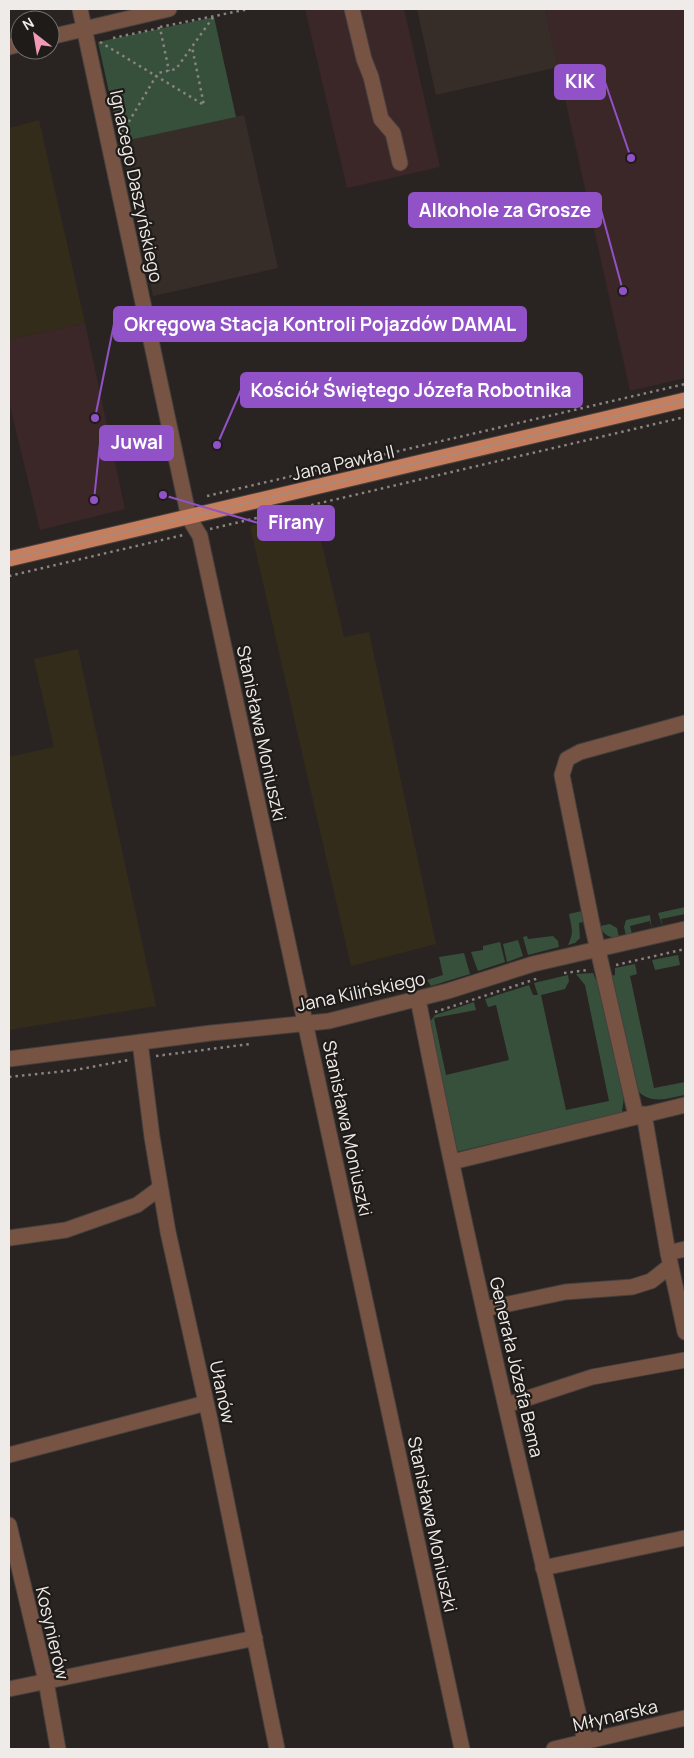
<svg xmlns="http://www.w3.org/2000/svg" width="694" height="1758" font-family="Manrope,sans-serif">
	<rect width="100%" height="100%" fill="#292422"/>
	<path fill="#3b2728" d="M 305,9 L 404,9 L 440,167 L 347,188 Z
		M 545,9 L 685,9 L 685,378 L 630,391 Z
		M 85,323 L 125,509 L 40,530 L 9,402 L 9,339 Z"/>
	<path fill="#332c1b" d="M 39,120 L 85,323 L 9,339 L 9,128 Z
		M 314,511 L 344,637 L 369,632 L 436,944 L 351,966 L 250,526 Z
		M 78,649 L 156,1006 L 9,1030 L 9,757 L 54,747 L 34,659 Z"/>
	<path fill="#372d28" d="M 417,9 L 545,9 L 558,67 L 436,95 Z
		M 244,115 L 278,268 L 153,296 L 120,142 Z"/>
	<path fill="#37503b" d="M 214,17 L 236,117 L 120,142 L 98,42 Z
		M 685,907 L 685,914 L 661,919 L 663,928 L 658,913 Z
		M 586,910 L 587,921 L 579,923 L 580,938 L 575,943 L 568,945 C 574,932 572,930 569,914 Z
		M 650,915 L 652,930 L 650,921 L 630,926 L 632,934 L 626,936 L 624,927 L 626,920 Z
		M 610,924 L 617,928 L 619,938 C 610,938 603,935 600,926 Z
		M 527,936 L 528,939 L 553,936 L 558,941 L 559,947 L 528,955 L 523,937 Z
		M 518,940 L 523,956 L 507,962 L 503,944 Z
		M 500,942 L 505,962 L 478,971 L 471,952 L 483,950 L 483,946 Z
		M 464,953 L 470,974 L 431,986 L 427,980 L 443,975 L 439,957 Z
		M 678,955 L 680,965 L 655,970 L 652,960 Z
		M 635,964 L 637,974 L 630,976 L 654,1088 L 685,1082 L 685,1095 C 669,1098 651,1105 638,1091 L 611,976 L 615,975 L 615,968 Z
		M 593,973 L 596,980 L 599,979 L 624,1096 L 622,1113 L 456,1152 L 429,1023 L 435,1015 L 474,1002 L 476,1010 L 434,1018 L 446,1075 L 509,1060 L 496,1005 L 488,1007 L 485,999 L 529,985 L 533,995 L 538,995 L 534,983 L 568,975 L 569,981 L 565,989 L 541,995 L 566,1110 L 609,1101 L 585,985 L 576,974 Z"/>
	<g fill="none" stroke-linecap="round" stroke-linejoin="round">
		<g stroke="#45403e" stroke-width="17">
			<path id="minor" d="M 80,9 L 189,518 L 200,536 L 462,1749
				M 352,9 L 364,59 L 371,77 L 381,119 L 393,133 L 400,163
				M 50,37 L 169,9
				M 9,47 L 20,44
				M 418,999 C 467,1248 526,1495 585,1741
				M 140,1042 L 152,1137 L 168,1232 L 210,1420 L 277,1749
				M 9,1059 L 211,1033 L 329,1021 L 448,991 L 533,964 L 685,929
				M 644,1114 L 668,1253 L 685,1332
				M 636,1116 L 592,924 L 562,775 L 567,759 L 580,752 L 685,723
				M 452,1162 L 685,1105
				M 9,1238 L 66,1230 L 137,1205 L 160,1188
				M 668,1253 L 685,1249
				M 485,1309 L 565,1292 L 632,1287 L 651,1281 L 670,1266
				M 507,1405 L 592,1377 L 685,1360
				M 9,1455 L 206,1403
				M 9,1525 L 46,1681 L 58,1749
				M 543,1568 L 685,1538
				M 9,1689 L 255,1638
				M 554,1749 L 685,1718"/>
		</g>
		<g stroke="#45403e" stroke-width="17">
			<path id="major" d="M 9,559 L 685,400"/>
		</g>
		<path stroke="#888482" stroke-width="2.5" stroke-dasharray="2.5 4" stroke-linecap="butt" d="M 160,27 L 249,9
			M 113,38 L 160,28 L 169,71
			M 100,42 L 204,105 L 192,47
			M 30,53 L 43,50
			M 122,133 L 158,73 L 176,69 L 214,16
			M 207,496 L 685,384
			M 210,529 L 685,417
			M 9,576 L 183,535
			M 616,965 L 685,949
			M 564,973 L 588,970
			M 435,1012 L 539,978
			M 156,1056 L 250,1044
			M 9,1077 L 75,1070 L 129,1060"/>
		<use href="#minor" stroke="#765343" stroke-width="15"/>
		<use href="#major" stroke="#c67f5e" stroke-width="15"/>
		<path stroke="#95918f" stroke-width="1" d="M 9,559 L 685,400"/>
	</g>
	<g text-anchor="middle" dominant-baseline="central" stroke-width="4.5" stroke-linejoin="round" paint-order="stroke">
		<g font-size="18" fill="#eeebe9" stroke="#1f1b19">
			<text transform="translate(137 186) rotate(78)">Ignacego Daszyńskiego</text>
			<text transform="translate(343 462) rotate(-13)">Jana Pawła II</text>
			<text transform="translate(262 733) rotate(78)">Stanisława Moniuszki</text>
			<text transform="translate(361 991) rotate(-12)">Jana Kilińskiego</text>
			<text transform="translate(348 1128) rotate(78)">Stanisława Moniuszki</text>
			<text transform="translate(517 1367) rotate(77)">Generała Józefa Bema</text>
			<text transform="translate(223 1392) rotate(78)">Ułanów</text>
			<text transform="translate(433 1524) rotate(78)">Stanisława Moniuszki</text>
			<text transform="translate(53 1633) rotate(77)">Kosynierów</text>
			<text transform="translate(615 1715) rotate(-13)">Młynarska</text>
		</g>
	</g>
	<path fill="none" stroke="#9252c7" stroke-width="2" d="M631 158L605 82M623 291L601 210M95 418L114 324M217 445L241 390M94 500L100 443M163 495L258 523"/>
	<g fill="#9252c7" stroke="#1f1b19" stroke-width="2">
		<circle cx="631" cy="158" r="5"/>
		<circle cx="623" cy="291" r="5"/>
		<circle cx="95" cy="418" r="5"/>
		<circle cx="217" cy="445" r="5"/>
		<circle cx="94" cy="500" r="5"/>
		<circle cx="163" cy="495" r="5"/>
	</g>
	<g fill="#9252c7" stroke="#9252c7" stroke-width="2">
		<rect x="555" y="65" width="50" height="34" rx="5"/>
		<rect x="409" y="193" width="192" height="34" rx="5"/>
		<rect x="114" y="307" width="412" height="34" rx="5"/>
		<rect x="241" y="373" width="341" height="34" rx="5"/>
		<rect x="100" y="426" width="73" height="34" rx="5"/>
		<rect x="258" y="506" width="76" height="34" rx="5"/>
	</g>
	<g font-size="19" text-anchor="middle" font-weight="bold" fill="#fff">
		<text x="580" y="88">KIK</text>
		<text x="505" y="217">Alkohole za Grosze</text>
		<text x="320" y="331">Okręgowa Stacja Kontroli Pojazdów DAMAL</text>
		<text x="411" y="397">Kościół Świętego Józefa Robotnika</text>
		<text x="137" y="449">Juwal</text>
		<text x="296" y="529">Firany</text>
	</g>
	<rect width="694" height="1758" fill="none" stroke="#eeebe9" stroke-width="20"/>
	<g transform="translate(35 35) rotate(329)"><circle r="24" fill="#1f1b19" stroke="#726e6c"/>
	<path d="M0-4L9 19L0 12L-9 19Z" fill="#f09ab5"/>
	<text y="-8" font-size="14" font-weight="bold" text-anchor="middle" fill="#eeebe9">N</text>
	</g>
</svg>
